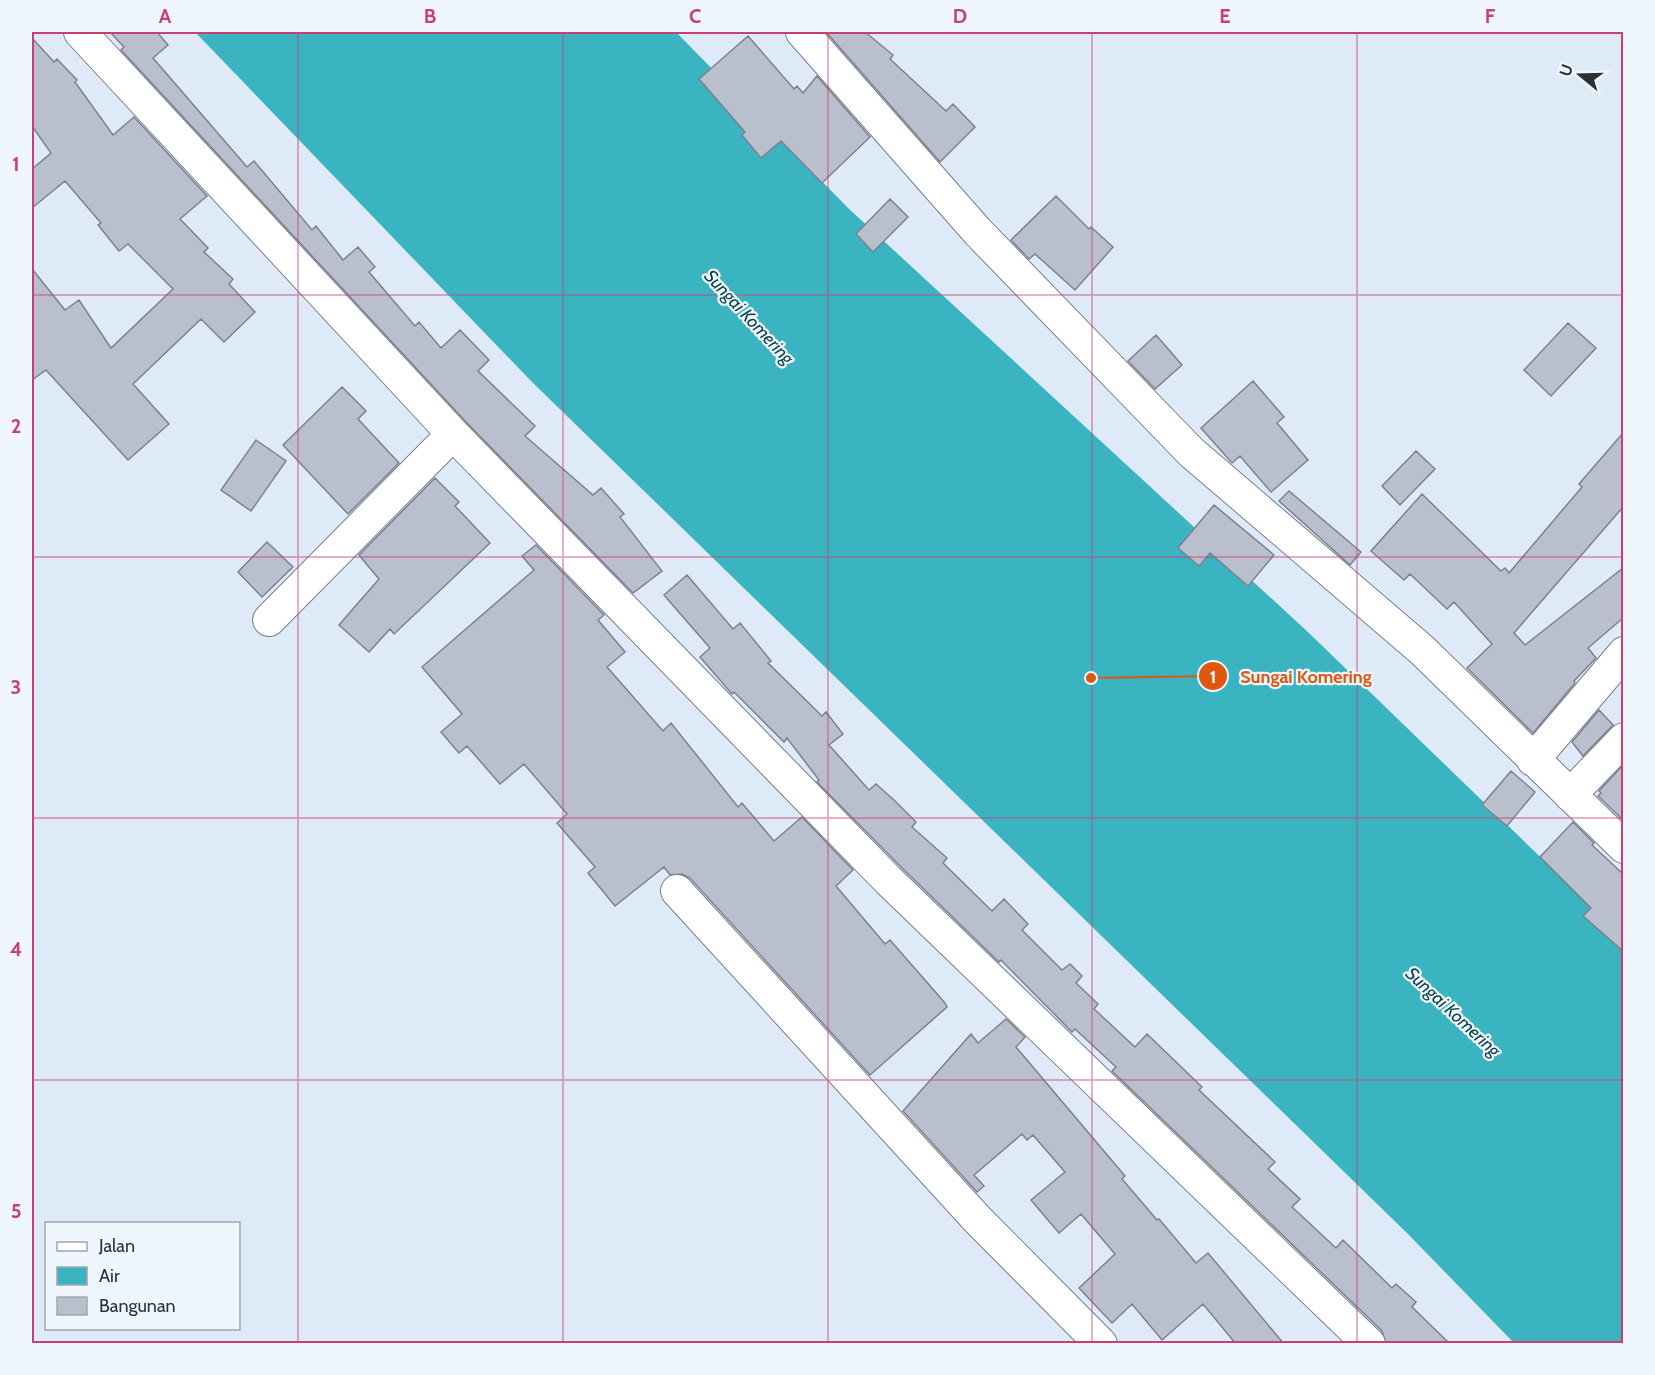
<svg xmlns="http://www.w3.org/2000/svg" width="1655" height="1375" font-family="Cabin,sans-serif">
	<rect width="100%" height="100%" fill="#deeaf7"/>
	<path fill="#3ab4c0" d="M 195,32 L 676,32 L 848,208 L 1310,634 L 1623,937 L 1623,1343 L 1514,1343 L 1408,1234 L 532,382 Z"/>
	<path fill="#babfce" stroke="#7d818f" stroke-width="1.5" d="M 110,32 L 157,32 L 168,45 L 153,58 L 247,167 L 254,161 L 312,230 L 316,226 L 343,260 L 358,247 L 375,267 L 369,272 L 415,326 L 419,322 L 441,348 L 460,330 L 489,360 L 478,371 L 535,426 L 525,436 L 593,495 L 601,488 L 624,514 L 620,517 L 662,571 L 633,593 L 466,422 L 121,50 L 124,47 Z
		M 826,32 L 865,32 L 893,55 L 890,59 L 946,111 L 953,104 L 975,127 L 940,162 Z
		M 748,36 L 794,89 L 797,86 L 803,93 L 817,76 L 870,137 L 822,183 L 781,141 L 761,158 L 742,135 L 745,132 L 699,79 Z
		M 32,38 L 54,62 L 57,59 L 77,80 L 75,82 L 113,135 L 134,117 L 207,196 L 180,219 L 208,248 L 204,252 L 233,279 L 229,284 L 255,312 L 224,342 L 201,319 L 133,384 L 169,424 L 128,460 L 46,370 L 32,380 L 32,269 L 65,310 L 79,300 L 111,348 L 173,289 L 128,244 L 119,251 L 98,225 L 101,223 L 65,181 L 32,208 L 32,169 L 51,153 L 32,126 Z
		M 1056,196 L 1089,229 L 1091,227 L 1113,247 L 1075,290 L 1035,254 L 1029,259 L 1011,240 Z
		M 890,199 L 908,217 L 873,252 L 856,234 Z
		M 1568,323 L 1596,348 L 1551,396 L 1524,370 Z
		M 1156,335 L 1182,365 L 1155,389 L 1128,361 Z
		M 1253,381 L 1284,417 L 1277,423 L 1308,460 L 1271,492 L 1240,456 L 1232,463 L 1201,428 Z
		M 342,387 L 366,411 L 358,419 L 399,463 L 348,514 L 283,445 Z
		M 1623,433 L 1623,507 L 1514,633 L 1525,645 L 1623,568 L 1623,618 L 1588,648 L 1596,658 L 1574,681 L 1575,683 L 1533,733 L 1467,668 L 1492,644 L 1454,602 L 1447,609 L 1410,574 L 1404,580 L 1371,551 L 1422,494 L 1501,571 L 1505,568 L 1509,573 L 1582,487 L 1579,484 Z
		M 256,440 L 286,461 L 251,511 L 221,490 Z
		M 1416,451 L 1435,469 L 1400,505 L 1382,486 Z
		M 435,478 L 459,502 L 455,506 L 490,543 L 394,634 L 390,629 L 369,652 L 339,625 L 379,579 L 359,555 Z
		M 1289,491 L 1361,552 L 1350,565 L 1279,501 Z
		M 1214,505 L 1274,555 L 1248,586 L 1210,553 L 1199,566 L 1178,548 Z
		M 267,542 L 293,567 L 262,597 L 238,572 Z
		M 536,545 L 604,615 L 598,620 L 625,652 L 607,667 L 663,731 L 671,723 L 738,807 L 742,803 L 774,841 L 802,817 L 853,870 L 836,886 L 885,944 L 890,940 L 945,1003 L 947,1007 L 870,1075 L 690,878 L 682,874 L 670,875 L 664,867 L 615,906 L 588,873 L 595,867 L 557,823 L 567,814 L 524,764 L 500,784 L 467,746 L 459,753 L 441,732 L 462,714 L 422,667 L 534,570 L 522,556 Z
		M 687,575 L 733,629 L 740,623 L 771,661 L 768,663 L 822,716 L 826,712 L 843,734 L 829,745 L 869,790 L 876,784 L 895,801 L 916,822 L 912,827 L 947,858 L 943,863 L 992,911 L 1004,899 L 1028,924 L 1022,930 L 1062,970 L 1070,964 L 1082,976 L 1076,983 L 1098,1004 L 1094,1009 L 1135,1047 L 1147,1034 L 1202,1087 L 1199,1090 L 1275,1162 L 1268,1169 L 1300,1199 L 1292,1207 L 1336,1248 L 1343,1240 L 1392,1288 L 1396,1284 L 1416,1302 L 1412,1307 L 1450,1344 L 1386,1344 L 1382,1331 L 1112,1071 L 1116,1067 L 1075,1029 L 1072,1032 L 1001,960 L 999,962 L 901,867 L 817,782 L 819,780 L 787,738 L 784,742 L 734,692 L 732,694 L 700,657 L 710,648 L 664,595 Z
		M 1599,710 L 1613,725 L 1583,756 L 1572,742 Z
		M 1623,765 L 1623,820 L 1598,796 L 1601,793 L 1599,791 Z
		M 1511,771 L 1535,792 L 1507,826 L 1482,805 Z
		M 1573,822 L 1594,843 L 1592,845 L 1623,874 L 1623,951 L 1583,916 L 1591,908 L 1540,857 Z
		M 1006,1019 L 1025,1037 L 1016,1047 L 1125,1176 L 1122,1179 L 1157,1220 L 1159,1219 L 1196,1263 L 1208,1253 L 1284,1344 L 1236,1344 L 1203,1304 L 1162,1340 L 1132,1304 L 1112,1323 L 1079,1288 L 1115,1254 L 1081,1214 L 1059,1233 L 1031,1200 L 1065,1172 L 1033,1135 L 1027,1140 L 1022,1134 L 974,1175 L 984,1186 L 977,1192 L 903,1111 L 971,1034 L 978,1043 Z"/>
	<g fill="none" stroke-linecap="round" stroke-linejoin="round">
		<g stroke="#76818c" stroke-width="34">
			<path id="minor" d="M 80,32 L 453,434 L 888,880 L 1369,1344
				M 802,32 L 978,232 L 1191,452 L 1422,650 L 1624,847
				M 269,620 L 453,434
				M 1533,760 L 1624,653
				M 1570,795 L 1624,739
				M 677,891 L 977,1219 L 1101,1344"/>
		</g>
		<use href="#minor" stroke="#fff" stroke-width="32"/>
	</g>
	<path fill="none" stroke="#ca3e72" stroke-width="1.5" stroke-opacity="0.55" d="M 298,32 L 298,1344M 563,32 L 563,1344M 828,32 L 828,1344M 1092,32 L 1092,1344M 1357,32 L 1357,1344M 32,295 L 1624,295M 32,557 L 1624,557M 32,818 L 1624,818M 32,1080 L 1624,1080"/>
	<g text-anchor="middle" dominant-baseline="central" stroke-width="4.5" stroke-linejoin="round" paint-order="stroke">
		<g font-size="18" font-style="italic" fill="#0e4449" stroke="#eff6fe">
			<text transform="translate(749 317) rotate(47)">Sungai Komering</text>
			<text transform="translate(1453 1012) rotate(43)">Sungai Komering</text>
		</g>
	</g>
	<path fill="none" stroke="#df570e" stroke-width="2" d="M1091 678L1213 676"/>
	<g fill="#df570e" stroke="#eff6fe" stroke-width="2">
		<circle cx="1091" cy="678" r="6"/>
		<circle cx="1213" cy="676" r="15"/>
	</g>
	<g font-size="18" text-anchor="middle" font-weight="bold" fill="#fff">
		<text x="1213" y="683">1</text>
	</g>
	<g font-size="18" text-anchor="middle" font-weight="bold" fill="#df570e" stroke="#eff6fe" stroke-width="4.5" stroke-linejoin="round" paint-order="stroke">
		<text x="1306" y="683">Sungai Komering</text>
	</g>
	<rect width="1655" height="1375" fill="none" stroke="#eff6fe" stroke-width="66"/>
	<rect x="45" y="1222" width="195" height="108" fill="#eff6fe" stroke="#a1a7ae" stroke-width="1.5"/>
	<rect x="57" y="1242" width="30" height="9" fill="#ffffff" stroke="#a1a7ae" stroke-width="1.5"/>
	<text x="99" y="1252" font-size="18" fill="#2c3136">Jalan</text>
	<rect x="57" y="1267" width="30" height="18" fill="#3ab4c0" stroke="#a1a7ae" stroke-width="1.5"/>
	<text x="99" y="1282" font-size="18" fill="#2c3136">Air</text>
	<rect x="57" y="1297" width="30" height="18" fill="#babfce" stroke="#a1a7ae" stroke-width="1.5"/>
	<text x="99" y="1312" font-size="18" fill="#2c3136">Bangunan</text>
	<g transform="translate(1580 75) rotate(289)" stroke="#eff6fe" stroke-width="4.5" paint-order="stroke">
	<path d="M0-4.5L10 22L0 15L-10 22Z" fill="#2c3136"/>
	<text y="-9" font-size="16" font-weight="bold" text-anchor="middle" fill="#2c3136">U</text>
	</g>
	<rect x="33" y="33" width="1589" height="1309" fill="none" stroke="#ca3e72" stroke-width="2"/>
	<g font-size="20" text-anchor="middle" font-weight="bold" fill="#ca3e72">
		<text x="165" y="23">A</text>
		<text x="430" y="23">B</text>
		<text x="695" y="23">C</text>
		<text x="960" y="23">D</text>
		<text x="1225" y="23">E</text>
		<text x="1490" y="23">F</text>
		<text x="16" y="171">1</text>
		<text x="16" y="433">2</text>
		<text x="16" y="694">3</text>
		<text x="16" y="956">4</text>
		<text x="16" y="1218">5</text>
	</g>
</svg>
